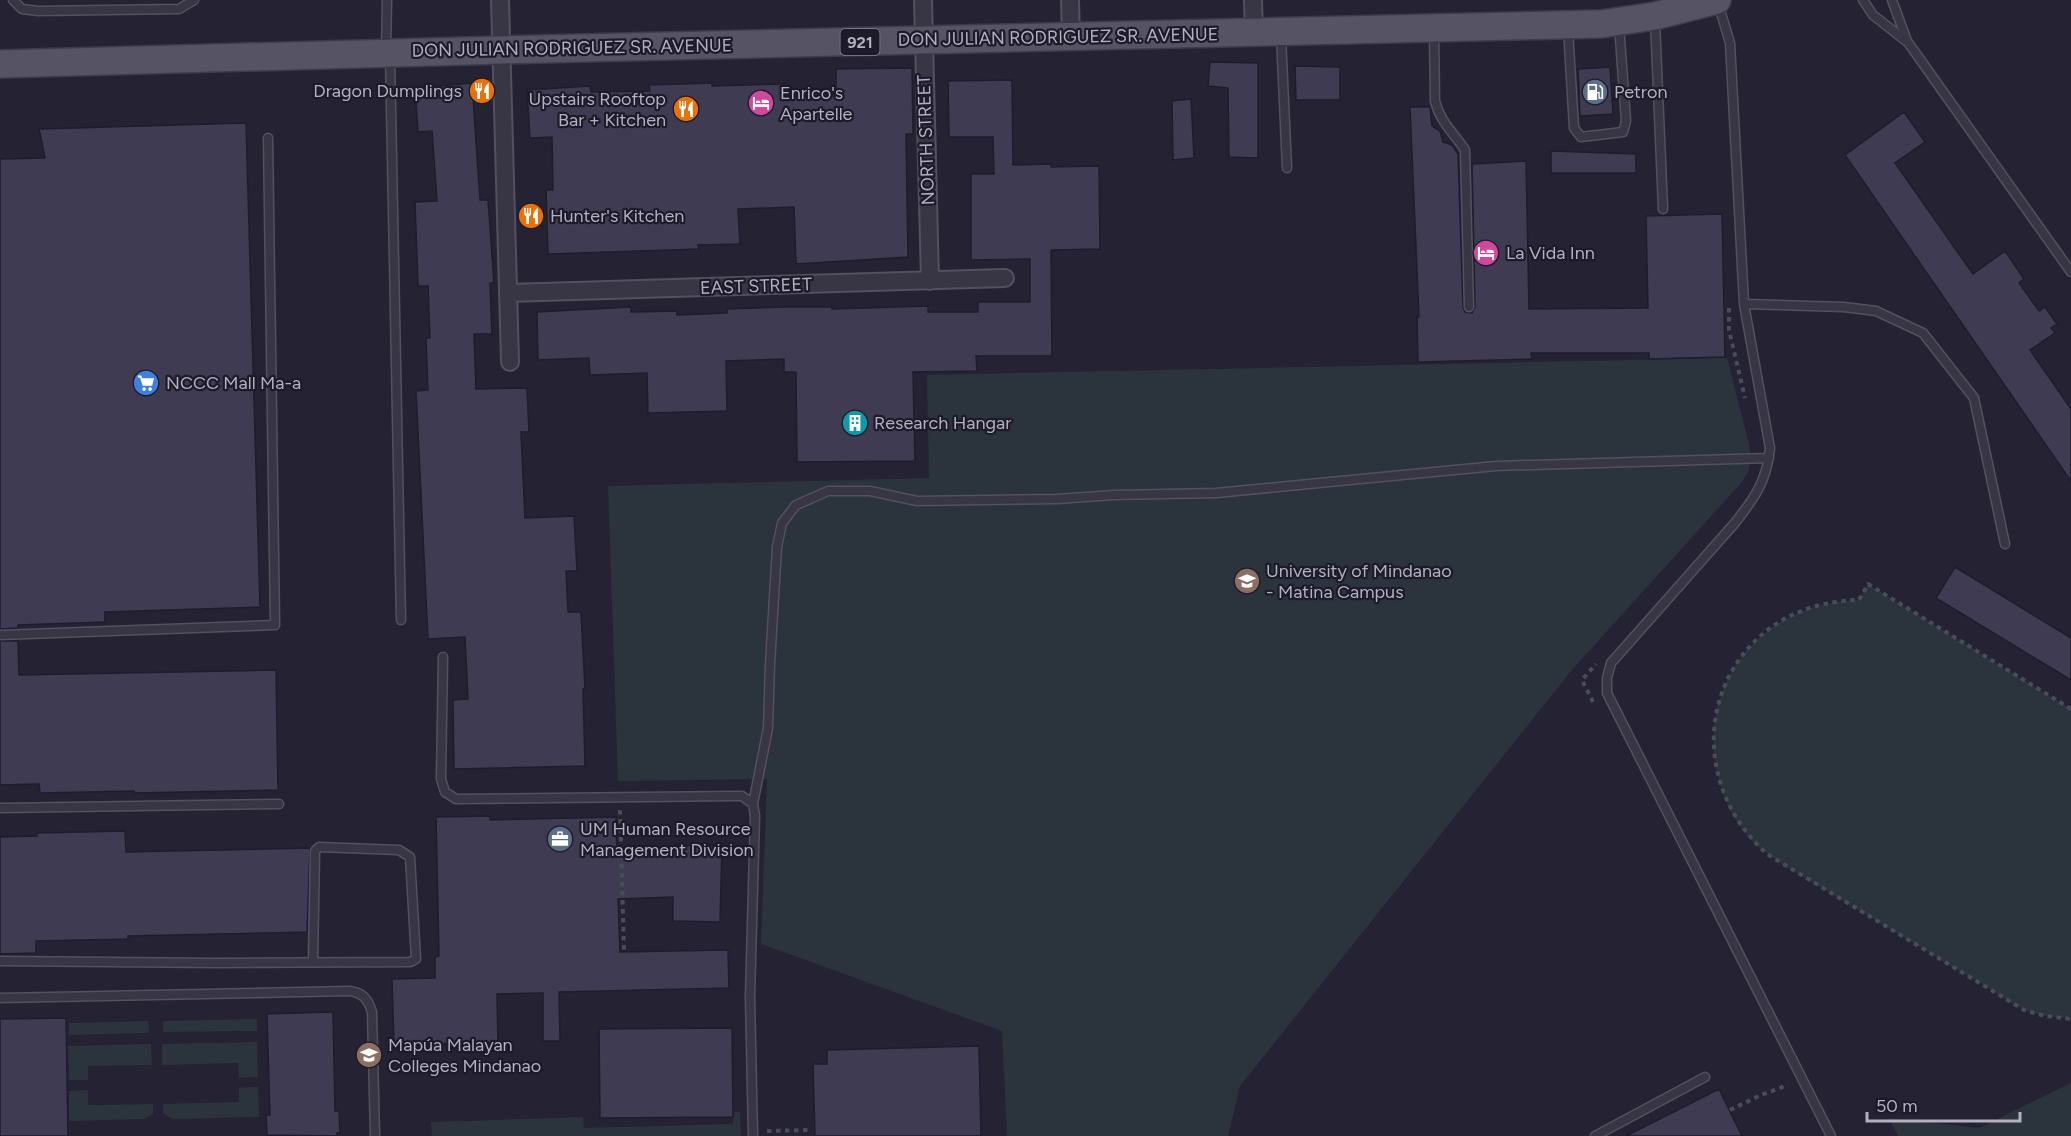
<svg xmlns="http://www.w3.org/2000/svg" width="2071" height="1136" font-family="Figtree,sans-serif">
	<rect width="100%" height="100%" fill="#252234"/>
	<path fill="#2b333d" d="M 1727,358 L 1749,444 L 1751,459 L 1748,472 L 1742,482 L 1571,671 L 1240,1086 L 1228,1136 L 1007,1136 L 1002,1031 L 761,944 L 767,779 L 618,781 L 608,486 L 929,478 L 927,375 Z
		M 1868,584 L 2071,709 L 2071,1019 L 2045,1016 L 2024,1010 L 1785,866 C 1773,858 1762,851 1752,841 C 1735,823 1723,800 1718,776 C 1695,681 1764,602 1859,600 Z
		M 257,1019 L 257,1031 L 163,1032 L 163,1021 Z
		M 148,1021 L 149,1033 L 69,1035 L 69,1023 Z
		M 257,1042 L 258,1077 L 239,1078 L 238,1063 L 162,1065 L 162,1044 Z
		M 151,1044 L 152,1065 L 88,1066 L 88,1080 L 69,1080 L 68,1046 Z
		M 2071,1083 L 2071,1136 L 1898,1136 L 1889,1118 L 1979,1128 Z
		M 258,1087 L 259,1117 L 172,1119 L 163,1113 L 163,1104 L 239,1102 L 239,1088 Z
		M 88,1090 L 88,1105 L 153,1104 L 153,1114 L 144,1119 L 69,1121 L 69,1091 Z
		M 733,1112 L 740,1112 L 741,1136 L 432,1136 L 431,1122 L 583,1117 L 584,1128 L 733,1124 Z"/>
	<path fill="#3f3b52" stroke="#1f1d2c" stroke-width="1.5" d="M 1210,62 L 1258,63 L 1258,158 L 1229,157 L 1228,88 L 1208,86 Z
		M 1295,66 L 1340,67 L 1340,100 L 1296,100 Z
		M 1610,67 L 1613,114 L 1580,116 L 1578,69 Z
		M 912,68 L 913,134 L 906,134 L 908,257 L 796,264 L 794,207 L 738,209 L 740,244 L 698,245 L 699,249 L 548,254 L 546,190 L 553,190 L 552,137 L 530,138 L 527,90 L 590,86 L 591,92 L 650,91 L 649,85 L 712,83 L 712,86 L 784,84 L 784,97 L 836,96 L 836,69 Z
		M 1012,80 L 1013,165 L 1051,164 L 1051,167 L 1099,166 L 1100,249 L 1051,250 L 1052,356 L 976,356 L 977,371 L 913,372 L 915,461 L 797,462 L 796,372 L 784,372 L 784,359 L 726,361 L 727,411 L 648,413 L 647,373 L 590,375 L 589,358 L 538,360 L 537,312 L 631,307 L 631,312 L 677,311 L 677,315 L 727,313 L 727,309 L 784,307 L 832,307 L 832,309 L 928,306 L 928,312 L 978,312 L 978,302 L 1030,302 L 1030,259 L 971,260 L 971,174 L 994,174 L 993,137 L 949,137 L 948,81 Z
		M 472,83 L 480,200 L 488,200 L 494,283 L 490,283 L 492,334 L 474,334 L 476,389 L 527,388 L 529,432 L 521,432 L 525,518 L 574,516 L 577,571 L 566,571 L 568,612 L 581,612 L 585,689 L 583,689 L 585,766 L 454,769 L 453,700 L 468,699 L 465,637 L 428,639 L 416,391 L 428,390 L 426,338 L 430,338 L 428,286 L 418,286 L 415,202 L 437,201 L 432,131 L 418,132 L 415,88 Z
		M 1191,99 L 1194,158 L 1173,160 L 1172,101 Z
		M 1410,107 L 1430,107 L 1432,126 L 1440,131 L 1443,142 L 1452,145 L 1458,154 L 1463,307 L 1465,312 L 1472,313 L 1475,307 L 1472,164 L 1526,161 L 1529,309 L 1648,308 L 1646,216 L 1722,214 L 1725,357 L 1649,359 L 1649,353 L 1531,353 L 1532,359 L 1418,362 L 1417,317 L 1419,317 Z
		M 1904,112 L 1925,142 L 1895,163 L 1973,274 L 2005,251 L 2024,279 L 2019,283 L 2039,311 L 2045,307 L 2057,324 L 2051,328 L 2055,333 L 2030,350 L 2071,409 L 2071,481 L 1845,155 Z
		M 246,123 L 260,607 L 105,612 L 105,622 L 18,625 L 18,628 L 0,629 L 0,159 L 45,158 L 39,129 Z
		M 1551,151 L 1636,154 L 1636,173 L 1551,173 Z
		M 1955,567 L 2071,638 L 2071,680 L 1936,598 Z
		M 0,641 L 18,641 L 19,675 L 276,670 L 278,790 L 134,793 L 134,791 L 40,793 L 39,784 L 0,785 Z
		M 490,816 L 490,820 L 616,817 L 617,853 L 674,851 L 674,845 L 722,846 L 720,922 L 673,921 L 673,897 L 618,899 L 620,952 L 728,950 L 729,988 L 559,992 L 560,1041 L 543,1041 L 543,993 L 497,994 L 498,1042 L 394,1045 L 392,979 L 435,978 L 435,957 L 439,956 L 436,817 Z
		M 125,831 L 126,852 L 310,848 L 307,932 L 128,936 L 128,939 L 36,941 L 36,953 L 0,954 L 0,837 L 37,836 L 37,833 Z
		M 333,1012 L 335,1111 L 339,1111 L 340,1133 L 337,1133 L 337,1136 L 267,1135 L 266,1115 L 270,1115 L 267,1014 Z
		M 66,1018 L 68,1136 L 0,1136 L 0,1019 Z
		M 732,1028 L 733,1117 L 600,1118 L 599,1029 Z
		M 979,1046 L 981,1136 L 815,1136 L 813,1064 L 827,1064 L 827,1050 Z
		M 1719,1089 L 1742,1136 L 1626,1136 Z"/>
	<g fill="none" stroke-linecap="round" stroke-linejoin="round">
		<g stroke="#535060" stroke-width="11">
			<path id="service" d="M 13,0 L 22,9 L 38,11 L 179,9 L 194,0
				M 1863,0 L 1873,15 L 1906,41
				M 1892,0 L 1907,41 L 2071,272
				M 1718,3 L 1730,43 L 1744,304 L 1770,448 C 1767,481 1754,499 1734,524 L 1611,663 L 1607,678 L 1607,693 L 1831,1136
				M 1655,20 L 1663,209
				M 1568,29 L 1574,128 L 1581,137 L 1623,132 L 1626,121 L 1619,25
				M 1434,32 L 1435,101 C 1440,122 1454,133 1465,150 L 1469,307
				M 1281,36 L 1287,168
				M 386,50 L 387,0
				M 390,56 L 401,620
				M 1744,304 L 1844,307 L 1876,311 L 1923,333 L 1974,398 L 2005,544
				M 0,635 L 275,625 L 268,138
				M 443,657 L 441,779 L 445,792 L 456,799 L 733,796 L 742,796 L 753,804 L 755,816 L 750,996 L 753,1136
				M 753,804 L 768,728 L 770,664 L 777,547 L 782,523 L 796,505 L 828,491 L 870,491 L 917,501 L 1057,499 L 1114,495 L 1216,493 L 1496,466 L 1769,458
				M 0,808 L 279,804
				M 0,961 L 219,963 L 410,962 L 416,959 L 410,857 L 399,850 L 319,847 L 315,851 L 313,962
				M 0,998 L 350,991 C 363,993 368,999 372,1012 L 375,1136
				M 1595,1136 L 1705,1077"/>
		</g>
		<g stroke="#535060" stroke-width="20">
			<path id="minor" d="M 500,0 L 510,362
				M 923,0 L 930,281
				M 1070,0 L 1071,37
				M 1253,0 L 1254,33
				M 508,293 L 1005,278"/>
		</g>
		<g stroke="#3e3c4c" stroke-width="30">
			<path id="primary" d="M 0,64 L 501,50 L 1601,24 L 1655,16 L 1717,0"/>
		</g>
		<path stroke="#484d5a" stroke-width="4" stroke-dasharray="4.5 4.5" stroke-linecap="butt" d="M 1729,308 L 1729,330 L 1745,398
			M 1593,702 L 1582,680 L 1596,664
			M 2071,709 L 1868,584 L 1859,600 C 1719,602 1664,761 1767,854 L 2024,1010 L 2045,1016 L 2071,1019
			M 618,812 L 620,812 L 624,950
			M 1730,1110 L 1761,1095 L 1788,1085
			M 767,1131 L 811,1130"/>
		<use href="#service" stroke="#383545" stroke-width="8"/>
		<use href="#minor" stroke="#383545" stroke-width="16"/>
		<use href="#primary" stroke="#565365" stroke-width="27"/>
	</g>
	<defs>
		<g id="restaurant-disc" transform="scale(1.35)"><circle r="9.5" fill="#e8710a" stroke="#1d1b2a"/><path d="M-5-6h1v4h1v-4h1v4h1v-4h1v5L-1.5 .5V6h-2V.5L-5-1ZM5-6V6H3V1.5H1.5Q1.5-4 5-6Z" fill="#fff"/></g>
		<g id="fuel-disc" transform="scale(1.35)"><circle r="9.5" fill="#5c6f8a" stroke="#1d1b2a"/><path d="M-5.5-6h7V0h2V4h1.3V-2.5L3-4.5l.8-.8L6-3V5H2.5V1h-1V6h-7ZM-4.2-4.7v3.2H.2V-4.7Z" fill="#fff"/></g>
		<g id="hotel-disc" transform="scale(1.35)"><circle r="9.5" fill="#d1479c" stroke="#1d1b2a"/><path d="M-6-4.5h1.5V1H6V5H4.5V3h-9V5H-6ZM-4 0a1.8 1.8 0 1 1 3.6 0ZM.5 0V-2.5h3Q6-2.5 6 0Z" fill="#fff"/></g>
		<g id="supermarket-disc" transform="scale(1.35)"><circle r="9.5" fill="#3f7fe0" stroke="#1d1b2a"/><path d="M-6-5.5h2.5l.6 2H6L4.5 2H-2.5L-4.4-4H-6ZM-1.5 3.2a1.3 1.3 0 1 0 .1 0ZM3 3.2a1.3 1.3 0 1 0 .1 0Z" fill="#fff"/></g>
		<g id="building-disc" transform="scale(1.35)"><circle r="9.5" fill="#0f9aa8" stroke="#1d1b2a"/><path d="M-4-6H4V6H1V3H-1V6H-4ZM-2.5-4.3h1.7v1.8h-1.7ZM.8-4.3h1.7v1.8H.8ZM-2.5-1h1.7V.8h-1.7ZM.8-1h1.7V.8H.8Z" fill="#fff"/></g>
		<g id="university-disc" transform="scale(1.35)"><circle r="9.5" fill="#8d6e63" stroke="#1d1b2a"/><path d="M0-5L7-2L0 1L-7-2ZM-4 1L0 2.5L4 1V4Q0 6-4 4Z" fill="#fff"/></g>
		<g id="office-disc" transform="scale(1.35)"><circle r="9.5" fill="#5c6f8a" stroke="#1d1b2a"/><path d="M-6-3h4V-5.5h4V-3h4V5H-6ZM-1-4.5V-3h2v-1.5ZM-6 0V1H6V0Z" fill="#fff"/></g>
	</defs>
	<g fill-rule="evenodd">
		<use href="#restaurant-disc" x="482" y="91"/>
		<use href="#fuel-disc" x="1595" y="92"/>
		<use href="#hotel-disc" x="761" y="103"/>
		<use href="#restaurant-disc" x="686" y="109"/>
		<use href="#restaurant-disc" x="531" y="216"/>
		<use href="#hotel-disc" x="1486" y="253"/>
		<use href="#supermarket-disc" x="146" y="383"/>
		<use href="#building-disc" x="855" y="423"/>
		<use href="#university-disc" x="1247" y="581"/>
		<use href="#office-disc" x="560" y="839"/>
		<use href="#university-disc" x="369" y="1055"/>
	</g>
	<g text-anchor="middle" dominant-baseline="central" stroke-width="4.5" stroke-linejoin="round" paint-order="stroke">
		<rect fill="#1d1b2a" stroke="#868394" stroke-width="1.5" x="840.5" y="29" width="39" height="26" rx="4.5"/>
		<g font-size="16" font-weight="bold" fill="#b3b0c2">
			<text x="860" y="42">921</text>
		</g>
		<g font-size="18" fill="#b3b0c2" stroke="#1d1b2a">
			<text transform="translate(1058 37) rotate(-1)">DON JULIAN RODRIGUEZ SR. AVENUE</text>
			<text transform="translate(572 48) rotate(-1)">DON JULIAN RODRIGUEZ SR. AVENUE</text>
			<text transform="translate(926 140) rotate(-92)">NORTH STREET</text>
			<text transform="translate(756 286) rotate(-2)">EAST STREET</text>
		</g>
		<g font-size="18" fill="#b3b0c2" stroke="#1d1b2a" text-anchor="start">
			<text x="462" y="91" text-anchor="end">Dragon Dumplings</text>
			<text x="1614" y="92">Petron</text>
			<text x="780" y="93">Enrico's<tspan x="780" dy="21">Apartelle</tspan></text>
			<text x="666" y="99" text-anchor="end">Upstairs Rooftop<tspan x="666" dy="21">Bar + Kitchen</tspan></text>
			<text x="550" y="216">Hunter's Kitchen</text>
			<text x="1506" y="253">La Vida Inn</text>
			<text x="166" y="383">NCCC Mall Ma-a</text>
			<text x="874" y="423">Research Hangar</text>
			<text x="1266" y="571">University of Mindanao<tspan x="1266" dy="21">- Matina Campus</tspan></text>
			<text x="580" y="829">UM Human Resource<tspan x="580" dy="21">Management Division</tspan></text>
			<text x="388" y="1045">Mapúa Malayan<tspan x="388" dy="21">Colleges Mindanao</tspan></text>
		</g>
	</g>
	<path d="M1867 1112v9h153v-9" fill="none" stroke="#b3b0c2" stroke-width="3"/>
	<text x="1876" y="1112" font-size="18" fill="#b3b0c2" stroke="#1d1b2a" stroke-width="4.5" paint-order="stroke">50 m</text>
</svg>
